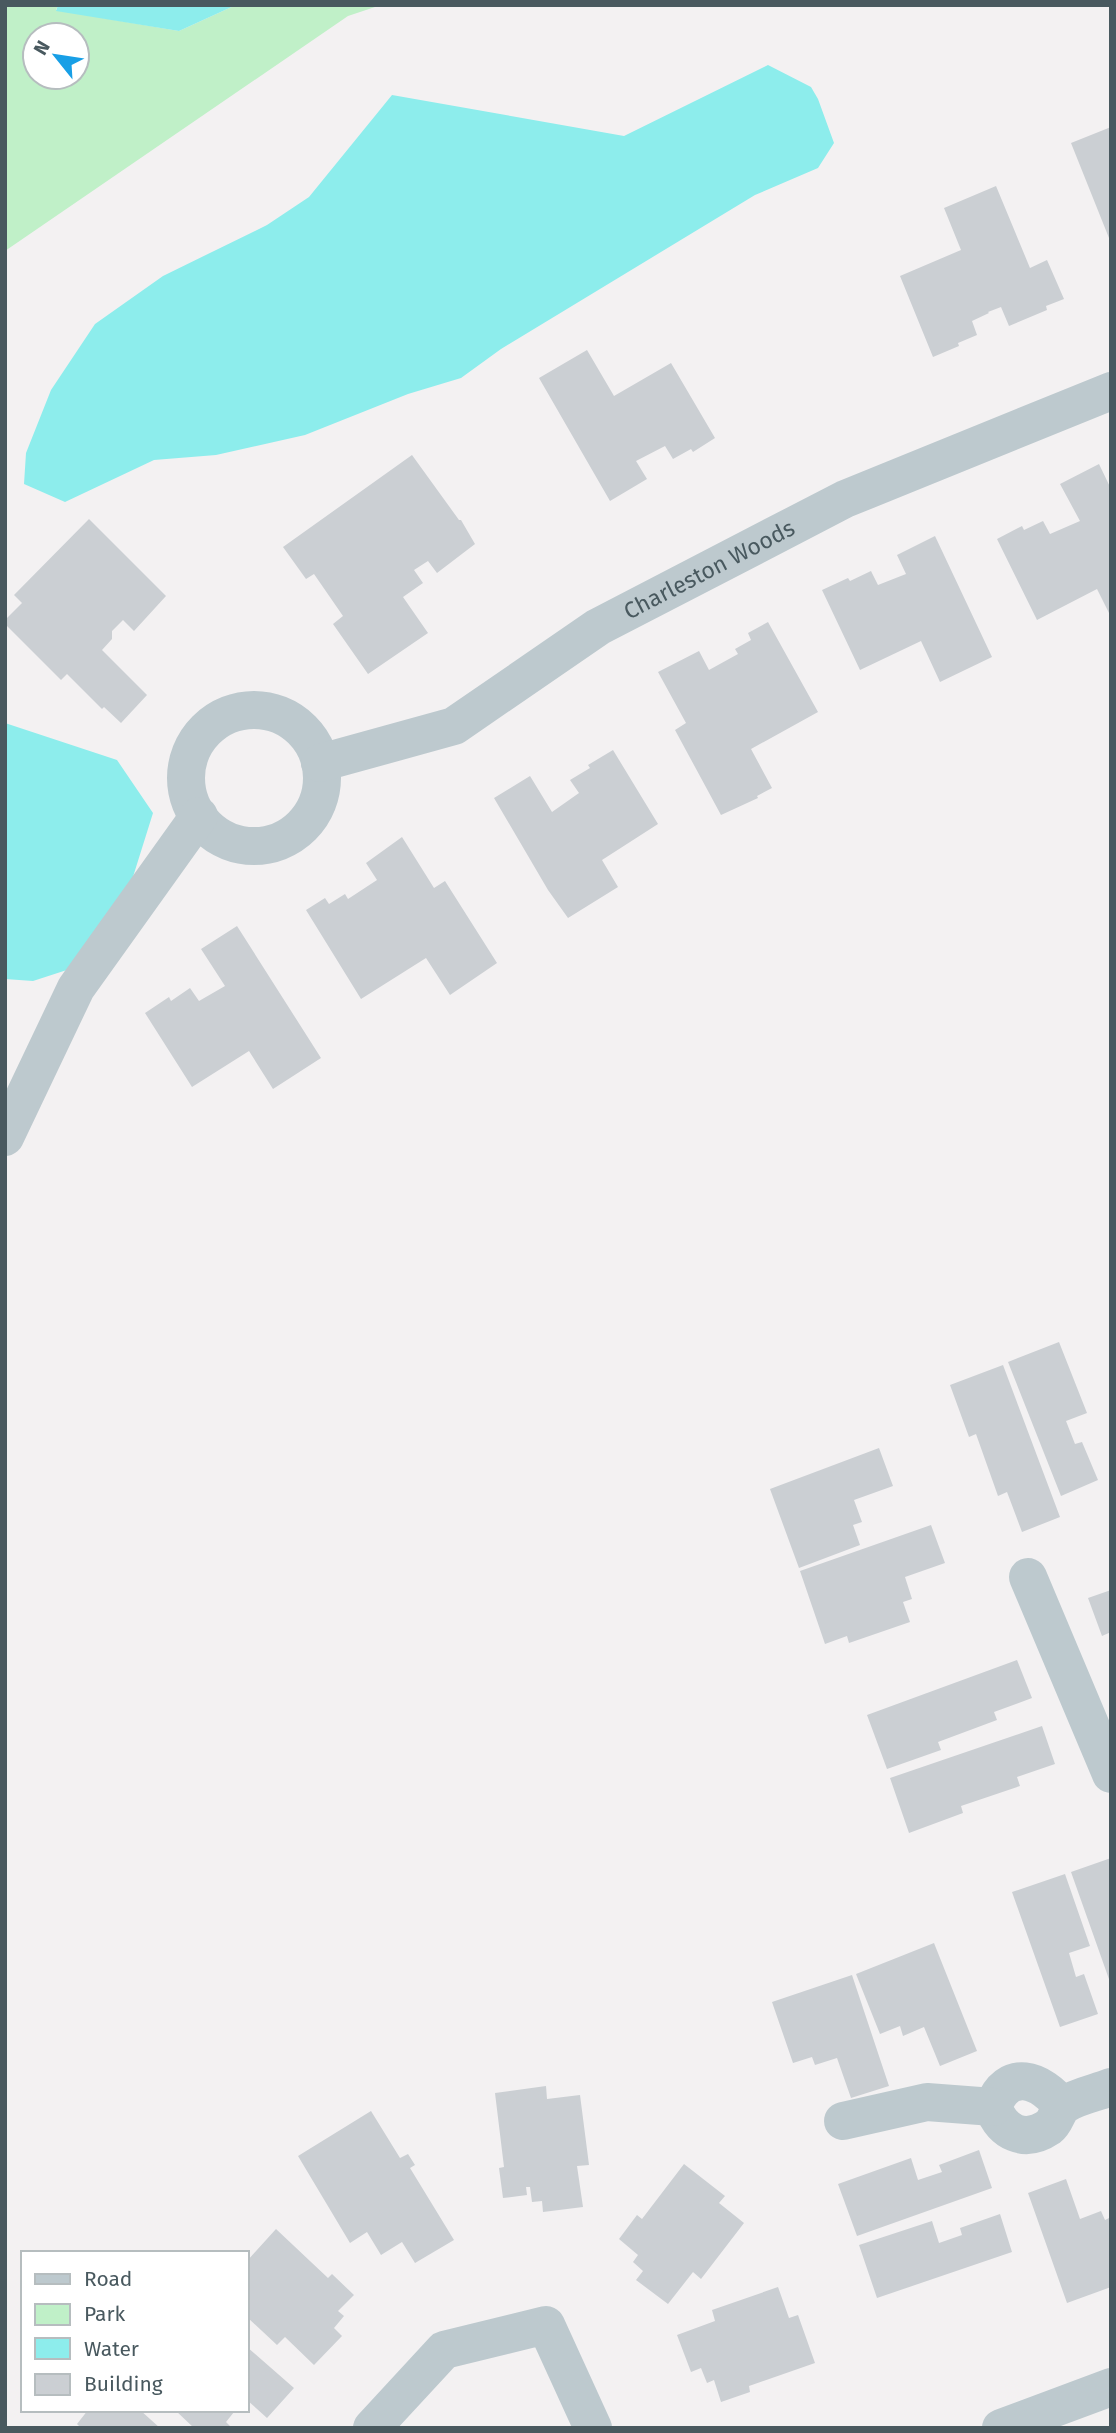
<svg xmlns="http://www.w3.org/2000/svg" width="1116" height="2433" font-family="'Fira Sans',sans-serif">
	<rect width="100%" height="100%" fill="#f3f1f2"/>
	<path fill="#c0f0c8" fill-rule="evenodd" d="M 5,5 L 58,5 L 56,10 L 179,31 L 236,5 L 381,5 L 348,16 L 5,251 ZM 35,35 L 77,35 L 77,77 L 35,77 Z"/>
	<path fill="#8dedec" d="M 58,5 L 236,5 L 179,31 L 56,11 Z
		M 768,65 L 811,87 L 818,99 L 834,143 L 818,168 L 755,195 L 501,349 L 461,378 L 408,394 L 305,435 L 216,455 L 154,460 L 65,502 L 24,484 L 26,453 L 51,390 L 95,324 L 163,276 L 267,225 L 309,197 L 392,95 L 624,136 Z
		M 5,723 L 117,760 L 153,813 L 132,880 L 73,968 L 33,981 L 5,979 Z"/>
	<path fill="#cbcfd3" d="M 1111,127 L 1111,243 L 1071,143 Z
		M 996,186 L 1030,268 L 1047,260 L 1064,299 L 1046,306 L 1047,310 L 1009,326 L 1001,307 L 988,312 L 989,313 L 972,321 L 977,335 L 958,343 L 959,346 L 933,357 L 900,276 L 961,250 L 944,208 Z
		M 587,350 L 614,396 L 671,363 L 715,438 L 693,452 L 691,449 L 673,459 L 665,446 L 636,461 L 647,479 L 610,501 L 539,378 Z
		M 412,455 L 459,520 L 461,520 L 475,544 L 437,573 L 428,561 L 414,570 L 423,583 L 403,597 L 428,633 L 368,674 L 333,624 L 343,616 L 314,574 L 306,579 L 283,547 Z
		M 1099,464 L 1111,489 L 1111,617 L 1097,589 L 1037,620 L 997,539 L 1022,526 L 1024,530 L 1043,521 L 1050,534 L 1080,521 L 1060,484 Z
		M 89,519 L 166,596 L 134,631 L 123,620 L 112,631 L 112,639 L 102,650 L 147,695 L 121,723 L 104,707 L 102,709 L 67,674 L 61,680 L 5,624 L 5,620 L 22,603 L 14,595 Z
		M 935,536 L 992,657 L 940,682 L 921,641 L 860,670 L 822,590 L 848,578 L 850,581 L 871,571 L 878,585 L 906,574 L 897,555 Z
		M 768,622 L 818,712 L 751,749 L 772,788 L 757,796 L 758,798 L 721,815 L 675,730 L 686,723 L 658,672 L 699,651 L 709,670 L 738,654 L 735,649 L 751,640 L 748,633 Z
		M 613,750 L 658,824 L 602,860 L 618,887 L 568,918 L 548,890 L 494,798 L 530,776 L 552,812 L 579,793 L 570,780 L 590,768 L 588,765 Z
		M 402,837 L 434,888 L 445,881 L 497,963 L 450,995 L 426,958 L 361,999 L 306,910 L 325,898 L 329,904 L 345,894 L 348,899 L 377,880 L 366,863 Z
		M 237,926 L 321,1058 L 273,1089 L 249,1051 L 192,1087 L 145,1013 L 169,997 L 171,1001 L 190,988 L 199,1001 L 225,986 L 201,949 Z
		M 1059,1342 L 1087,1413 L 1066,1421 L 1075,1444 L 1082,1442 L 1098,1480 L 1061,1496 L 1008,1362 Z
		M 1003,1365 L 1060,1517 L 1022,1532 L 1007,1492 L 998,1496 L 976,1434 L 969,1437 L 950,1385 Z
		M 879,1448 L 893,1486 L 854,1500 L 862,1522 L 853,1525 L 860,1545 L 799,1568 L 770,1489 Z
		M 931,1525 L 945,1563 L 905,1577 L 912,1599 L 903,1602 L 910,1622 L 849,1643 L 847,1636 L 825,1644 L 800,1571 Z
		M 1111,1590 L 1111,1632 L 1102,1636 L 1088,1598 Z
		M 1017,1660 L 1032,1698 L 994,1712 L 997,1720 L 938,1742 L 941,1750 L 887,1769 L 867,1715 Z
		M 1042,1726 L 1055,1764 L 1017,1777 L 1020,1786 L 961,1806 L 963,1813 L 909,1833 L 890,1778 Z
		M 1111,1858 L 1111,1982 L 1110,1982 L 1071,1872 Z
		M 1065,1874 L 1090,1946 L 1069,1953 L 1076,1977 L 1084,1974 L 1098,2014 L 1060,2027 L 1012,1892 Z
		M 934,1943 L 977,2051 L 940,2066 L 924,2027 L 903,2036 L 900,2026 L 880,2034 L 856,1974 Z
		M 852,1975 L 889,2086 L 851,2098 L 837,2058 L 815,2065 L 812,2057 L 793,2063 L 772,2002 Z
		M 546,2086 L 547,2099 L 580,2095 L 589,2165 L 577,2166 L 583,2207 L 543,2212 L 542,2201 L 532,2202 L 530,2187 L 526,2187 L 527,2195 L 503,2198 L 499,2168 L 504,2167 L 495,2093 Z
		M 371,2111 L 400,2158 L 408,2154 L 415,2165 L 410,2168 L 454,2240 L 415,2263 L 402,2242 L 381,2255 L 367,2232 L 350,2243 L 298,2156 Z
		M 979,2150 L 992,2188 L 857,2236 L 838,2184 L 911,2158 L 918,2180 L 942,2172 L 939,2165 Z
		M 684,2164 L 725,2196 L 719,2203 L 744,2223 L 701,2279 L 693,2272 L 668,2304 L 636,2280 L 643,2271 L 633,2262 L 638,2255 L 619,2239 L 637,2215 L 642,2219 Z
		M 1066,2179 L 1080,2219 L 1101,2211 L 1105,2220 L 1111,2217 L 1111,2287 L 1067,2303 L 1028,2193 Z
		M 1000,2214 L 1012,2252 L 877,2298 L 859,2245 L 932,2221 L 939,2243 L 962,2235 L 960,2228 Z
		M 276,2229 L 328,2278 L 332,2274 L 354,2295 L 338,2311 L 344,2316 L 334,2328 L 342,2336 L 314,2365 L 285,2337 L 277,2345 L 247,2317 L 247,2261 Z
		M 778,2287 L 789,2318 L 798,2315 L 815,2363 L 749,2386 L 750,2392 L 721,2402 L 714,2380 L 707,2383 L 701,2368 L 691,2372 L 677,2335 L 715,2321 L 712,2310 Z
		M 247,2347 L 294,2388 L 267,2418 L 247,2400 Z
		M 88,2410 L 140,2410 L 160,2428 L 81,2428 L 77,2424 Z
		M 175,2410 L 232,2410 L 234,2412 L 226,2422 L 232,2428 L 194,2428 Z"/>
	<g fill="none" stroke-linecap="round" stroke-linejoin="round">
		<g stroke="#bdc9ce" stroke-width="38">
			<circle cx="254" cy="778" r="68"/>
			<path id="s1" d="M 320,763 L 454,726 L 598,627 L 845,499 L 1111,391"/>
			<path d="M 5,1137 L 76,988 L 199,816"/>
			<path d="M 1028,1577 L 1111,1774"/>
			<path d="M 1062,2106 C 1041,2079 1007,2067 993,2107 C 1002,2132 1024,2144 1049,2127 C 1056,2122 1057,2110 1064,2105 C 1077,2096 1096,2093 1111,2087"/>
			<path d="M 843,2121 L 927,2102 L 993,2107"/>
			<path d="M 372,2428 L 444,2350 L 546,2325 L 593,2428"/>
			<path d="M 1001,2428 L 1111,2387"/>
		</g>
	</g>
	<g text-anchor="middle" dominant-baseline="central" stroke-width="7" stroke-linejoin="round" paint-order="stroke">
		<g font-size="23" fill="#49595f" stroke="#fff">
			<text stroke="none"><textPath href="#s1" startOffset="439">Charleston Woods</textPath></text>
		</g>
	</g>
	<rect width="1116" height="2433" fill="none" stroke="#49595f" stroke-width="14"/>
	<rect x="21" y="2251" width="228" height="161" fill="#ffffff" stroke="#b6bdbf" stroke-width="2"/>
	<rect x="35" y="2274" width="35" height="10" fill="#bdc9ce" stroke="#b6bdbf" stroke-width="2"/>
	<text x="84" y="2286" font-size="21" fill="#49595f">Road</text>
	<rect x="35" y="2304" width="35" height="21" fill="#c0f0c8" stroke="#b6bdbf" stroke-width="2"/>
	<text x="84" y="2321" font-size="21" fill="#49595f">Park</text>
	<rect x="35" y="2338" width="35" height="21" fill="#8dedec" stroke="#b6bdbf" stroke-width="2"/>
	<text x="84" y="2356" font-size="21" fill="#49595f">Water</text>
	<rect x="35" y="2374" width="35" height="21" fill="#cbcfd3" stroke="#b6bdbf" stroke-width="2"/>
	<text x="84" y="2391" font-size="21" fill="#49595f">Building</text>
	<g transform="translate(56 56) rotate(300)"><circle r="33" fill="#ffffff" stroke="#b6bdbf" stroke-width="2"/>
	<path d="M0-5L12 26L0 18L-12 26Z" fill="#189fe6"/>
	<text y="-10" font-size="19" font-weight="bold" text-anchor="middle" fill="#49595f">N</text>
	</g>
</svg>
